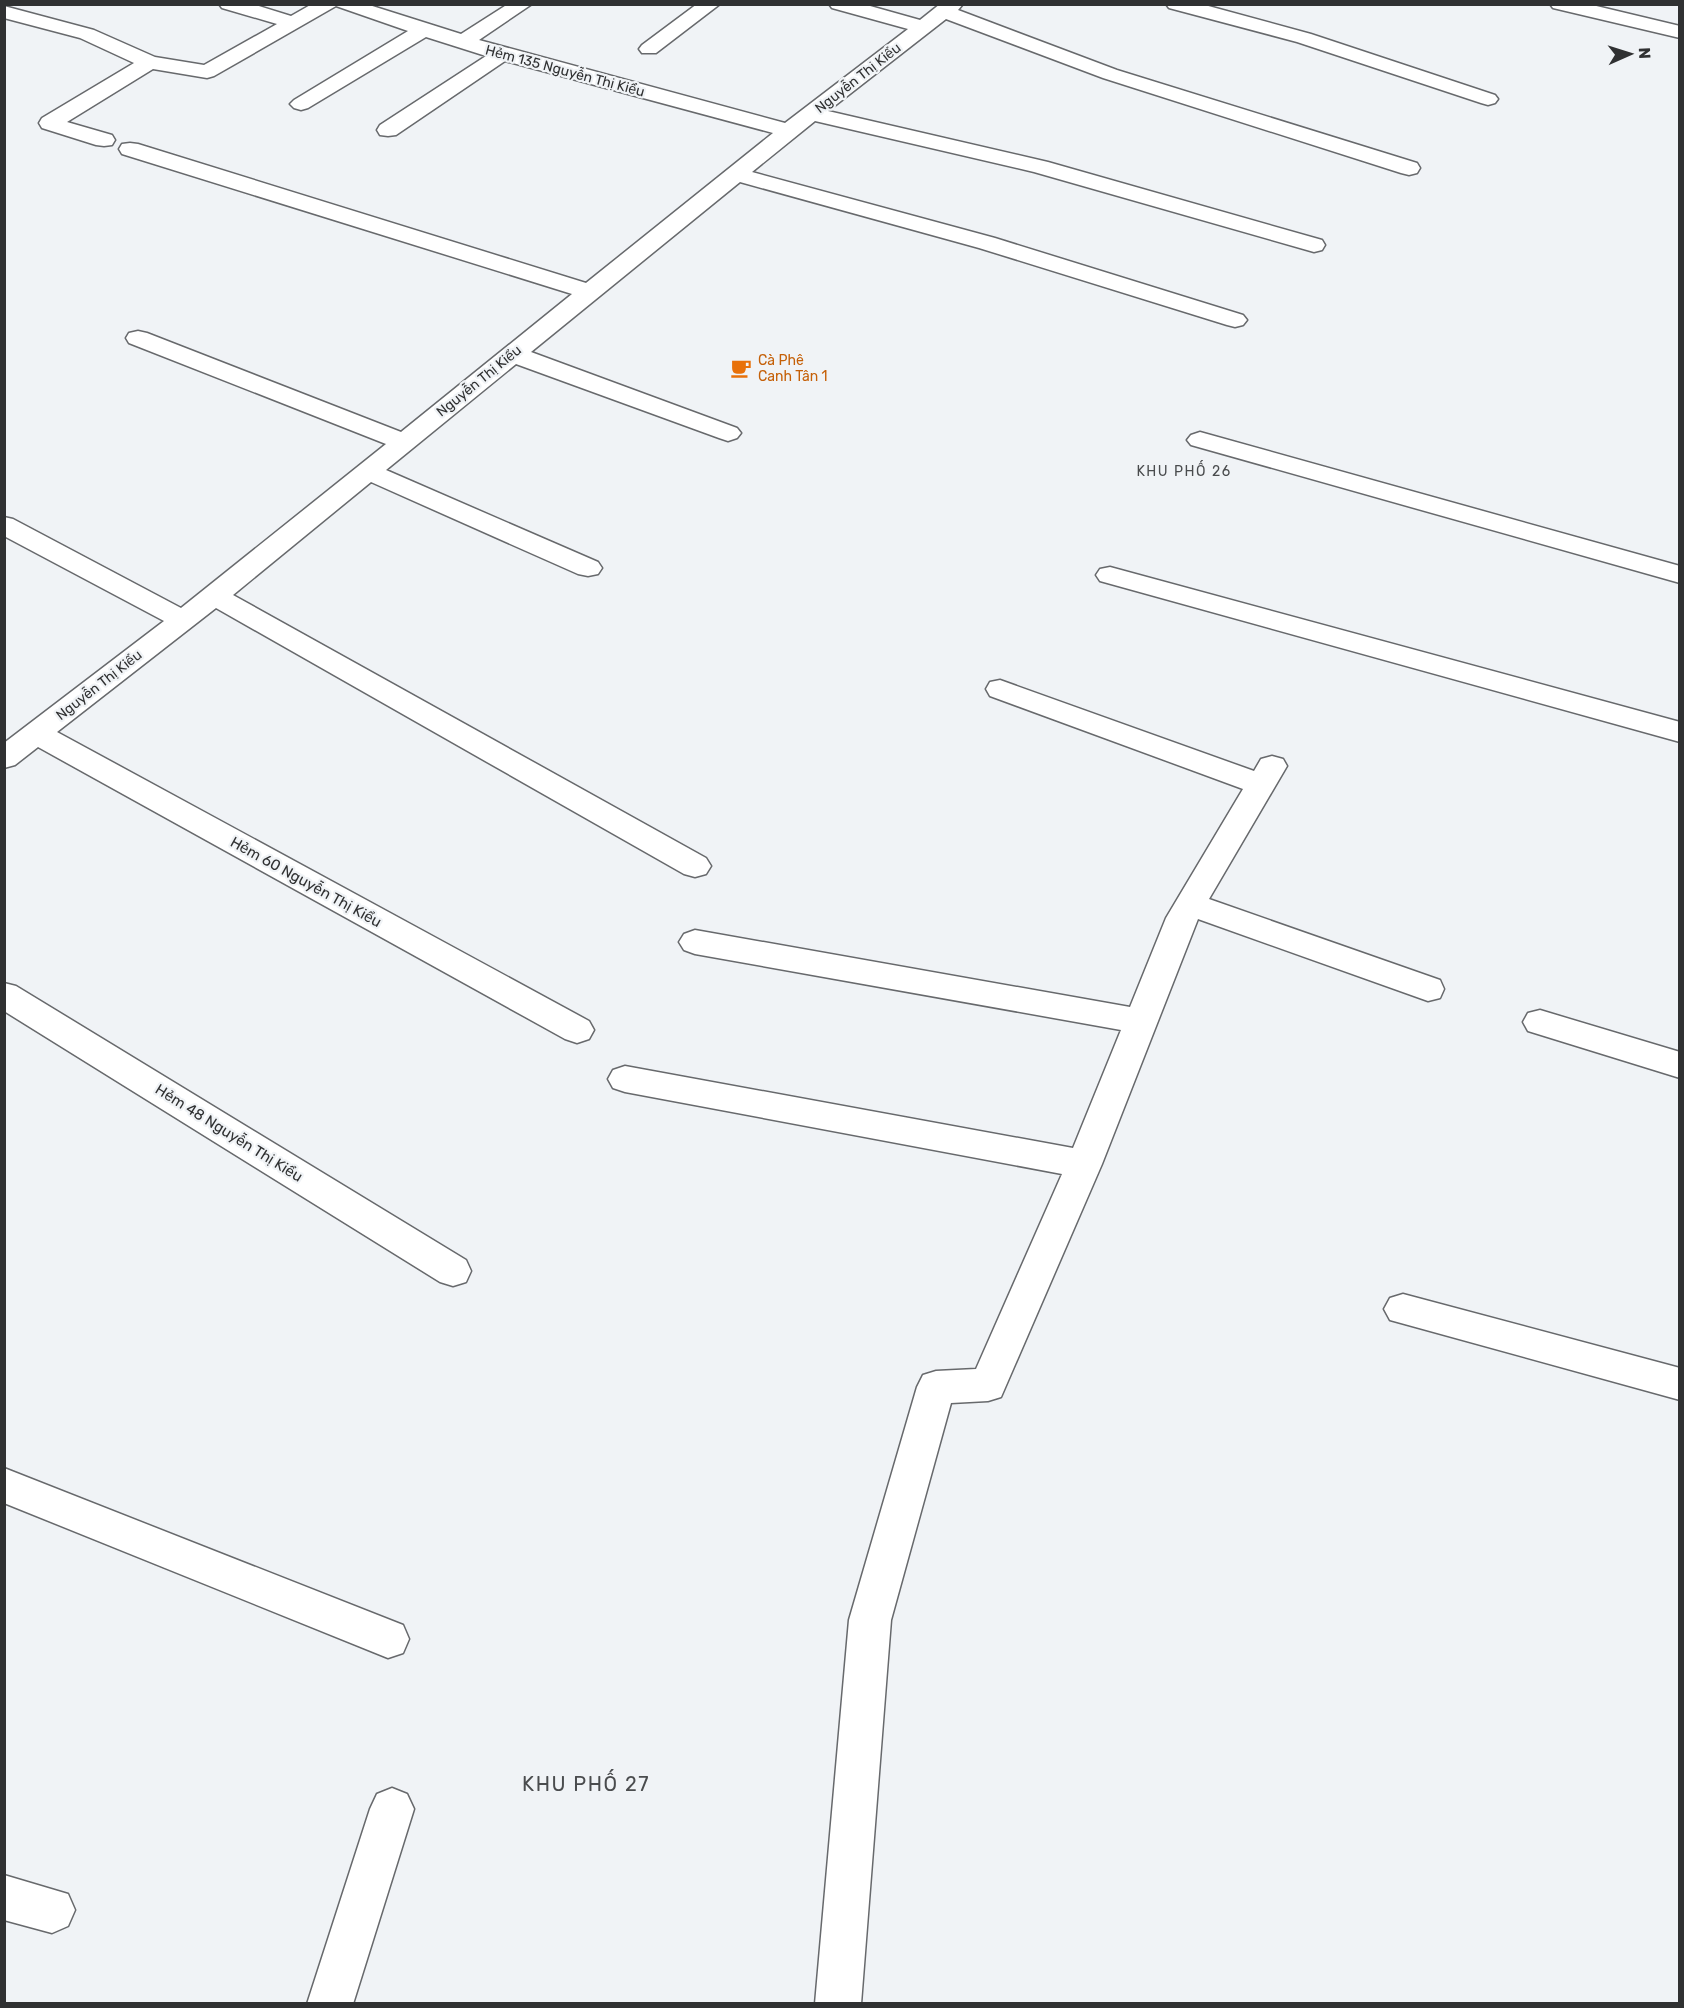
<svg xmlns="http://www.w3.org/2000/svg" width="1684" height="2008" font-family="Rubik,sans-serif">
	<rect width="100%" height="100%" fill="#f0f3f6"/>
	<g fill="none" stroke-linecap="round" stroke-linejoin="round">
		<g stroke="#67696c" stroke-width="3">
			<path id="minor" d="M 219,4 L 252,4 L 291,16 L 312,4 L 366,4 L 461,34 L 508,4 L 532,4 L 479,40 L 785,123 L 908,29 L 832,8 L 829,4 L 863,4 L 920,20 L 940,4 L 963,4 L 958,10 L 1117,70 L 1417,163 L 1420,168 L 1417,173 L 1409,175 L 1401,173 L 1103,78 L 946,19 L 828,111 L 1048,162 L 1322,240 L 1325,245 L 1322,250 L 1314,252 L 1034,172 L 815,121 L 752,172 L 995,238 L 1243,315 L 1247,320 L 1243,325 L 1235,327 L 1227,325 L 979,248 L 740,182 L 531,352 L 737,428 L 741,433 L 737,438 L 728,441 L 719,438 L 516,364 L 386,470 L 598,562 L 602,568 L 598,574 L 588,576 L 578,574 L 371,482 L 233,595 L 706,858 L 711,866 L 706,874 L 695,877 L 684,874 L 216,608 L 57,732 L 589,1021 L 594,1030 L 589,1039 L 577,1043 L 565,1039 L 38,747 L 15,765 L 4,768 L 4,743 L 164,621 L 4,536 L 4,517 L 13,519 L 181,608 L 386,444 L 129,343 L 126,338 L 129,333 L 138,331 L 147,333 L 401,432 L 572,294 L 122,154 L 119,149 L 122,144 L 130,143 L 138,144 L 586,283 L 773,133 L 505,61 L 396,135 L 388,136 L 380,135 L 377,130 L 380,125 L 486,56 L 426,37 L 308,108 L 301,110 L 294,108 L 290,104 L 294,100 L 408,31 L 336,6 L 214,76 L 207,78 L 153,69 L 67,122 L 112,135 L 115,140 L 112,145 L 104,146 L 96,145 L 42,128 L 39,123 L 42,118 L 134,63 L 80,38 L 4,18 L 4,6 L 94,30 L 155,57 L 204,65 L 277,24 L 222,8 Z
				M 697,4 L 720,4 L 656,53 L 642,53 L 639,49 L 642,45 Z
				M 1166,4 L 1201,4 L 1311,34 L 1495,95 L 1498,99 L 1495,103 L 1488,105 L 1481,103 L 1297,42 L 1169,8 Z
				M 1550,4 L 1588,4 L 1680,26 L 1680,38 L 1553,8 Z
				M 1200,432 L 1680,566 L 1680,583 L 1191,445 L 1187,440 L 1191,435 Z
				M 1110,567 L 1680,722 L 1680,742 L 1100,581 L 1096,575 L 1100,569 Z
				M 1000,680 L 1254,771 L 1261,759 L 1272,756 L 1283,759 L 1287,766 L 1209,899 L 1440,980 L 1444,989 L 1440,998 L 1428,1001 L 1198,919 L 1102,1164 L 1001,1397 L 988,1401 L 951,1403 L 891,1620 L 861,2004 L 815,2004 L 849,1620 L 917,1387 L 923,1375 L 936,1371 L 976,1369 L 1062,1174 L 625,1092 L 613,1088 L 608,1079 L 613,1070 L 625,1066 L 1073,1148 L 1121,1030 L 695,954 L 684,950 L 679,942 L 684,934 L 695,930 L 1130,1007 L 1166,918 L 1243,789 L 990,696 L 986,689 L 990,682 Z
				M 4,983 L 16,986 L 466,1260 L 471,1271 L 466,1282 L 453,1286 L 440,1282 L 4,1011 Z
				M 1540,1010 L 1680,1052 L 1680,1078 L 1528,1031 L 1523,1022 L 1528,1013 Z
				M 1403,1294 L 1680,1368 L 1680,1400 L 1390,1320 L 1384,1309 L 1390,1298 Z
				M 4,1468 L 403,1625 L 409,1639 L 403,1653 L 388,1658 L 4,1503 Z
				M 392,1788 L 407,1794 L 414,1809 L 353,2004 L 307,2004 L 370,1809 L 377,1794 Z
				M 4,1875 L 68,1894 L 75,1910 L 68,1926 L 52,1933 L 4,1920 Z"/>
		</g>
		<use href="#minor" fill="#fff" fill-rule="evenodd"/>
	</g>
	<defs>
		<g id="cafe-bare" transform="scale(1.62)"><path d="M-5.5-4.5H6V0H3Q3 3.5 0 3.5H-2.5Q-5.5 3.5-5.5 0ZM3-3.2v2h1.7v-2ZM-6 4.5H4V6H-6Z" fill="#e8710a" stroke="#f0f3f6" stroke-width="2.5" paint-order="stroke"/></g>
	</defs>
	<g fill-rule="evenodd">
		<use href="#cafe-bare" x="741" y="368"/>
	</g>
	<g text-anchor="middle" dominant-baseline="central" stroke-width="4.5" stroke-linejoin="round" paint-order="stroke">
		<g font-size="14" fill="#303132" stroke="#f0f3f6">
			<text transform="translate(565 71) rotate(15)">Hẻm 135 Nguyễn Thị Kiểu</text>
			<text transform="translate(858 78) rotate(-38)">Nguyễn Thị Kiểu</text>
			<text transform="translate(479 381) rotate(-39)">Nguyễn Thị Kiểu</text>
			<text transform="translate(99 685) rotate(-38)">Nguyễn Thị Kiểu</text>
		</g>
		<g font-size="14" fill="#c56008" stroke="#f0f3f6" text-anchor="start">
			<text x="758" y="360">Cà Phê<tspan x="758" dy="16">Canh Tân 1</tspan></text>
		</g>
		<g font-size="14" letter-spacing="1.5" fill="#4a4c4e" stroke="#f0f3f6">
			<text x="1184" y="471">KHU PHỐ 26</text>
		</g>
		<g font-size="15" fill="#303132" stroke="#f0f3f6">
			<text transform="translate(306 882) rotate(29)">Hẻm 60 Nguyễn Thị Kiểu</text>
			<text transform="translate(229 1133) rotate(32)">Hẻm 48 Nguyễn Thị Kiểu</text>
		</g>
		<g font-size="20" letter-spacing="1.5" fill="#4a4c4e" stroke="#f0f3f6">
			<text x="586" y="1784">KHU PHỐ 27</text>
		</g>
	</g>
	<rect width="1684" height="2008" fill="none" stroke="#303132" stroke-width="12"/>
	<g transform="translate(1630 54) rotate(87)" stroke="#f0f3f6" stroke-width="4.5" paint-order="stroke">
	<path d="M0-4.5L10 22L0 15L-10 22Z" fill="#303132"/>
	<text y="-9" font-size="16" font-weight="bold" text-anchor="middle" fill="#303132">N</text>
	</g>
</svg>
